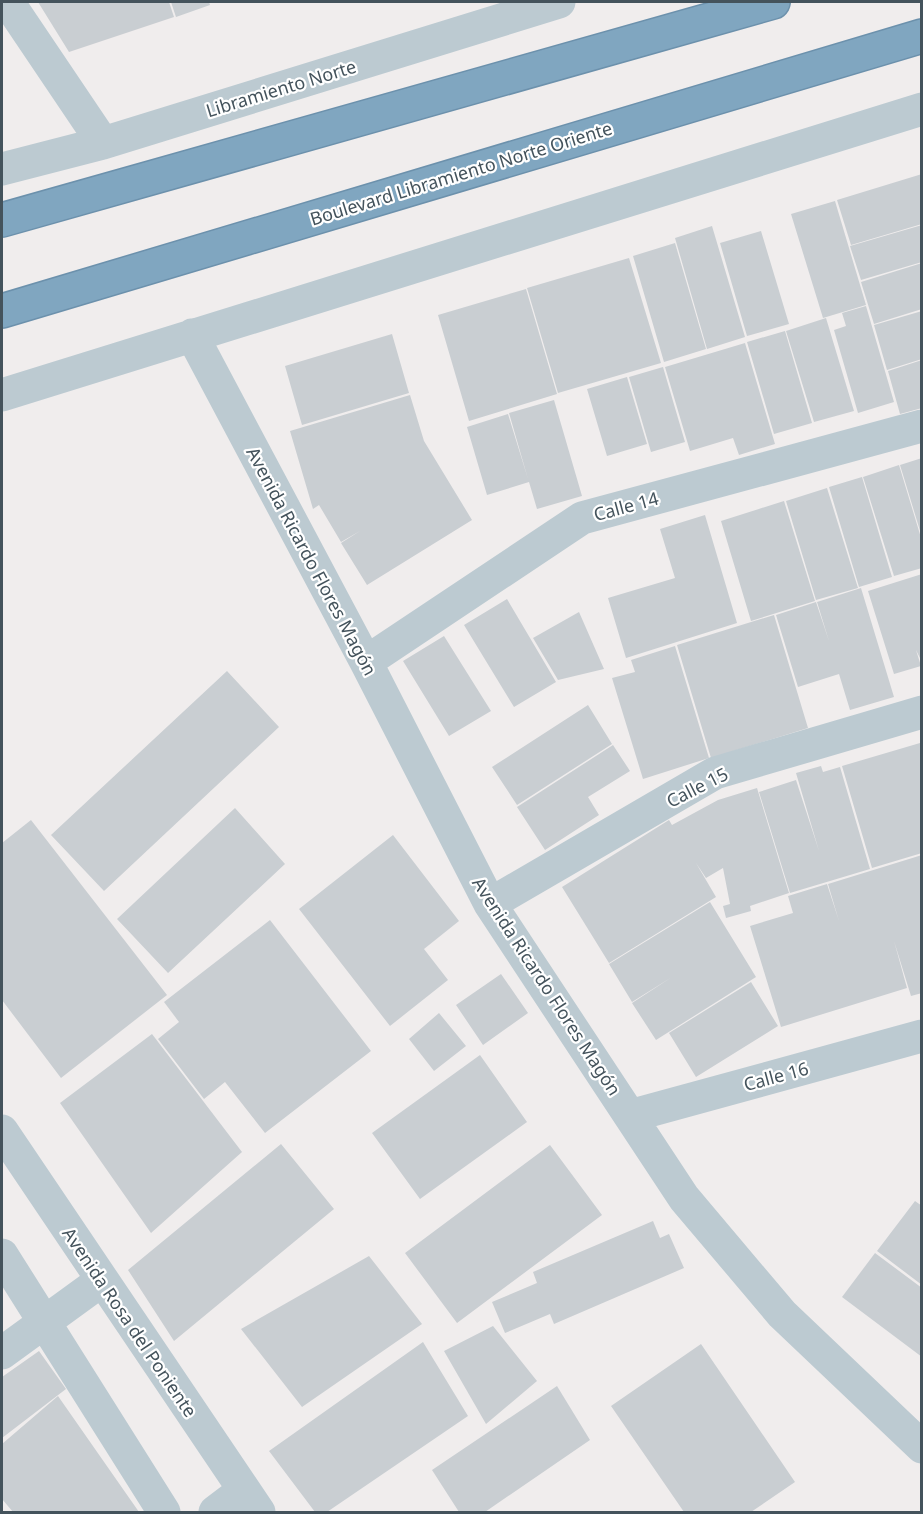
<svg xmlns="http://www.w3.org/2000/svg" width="923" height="1514" font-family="'Noto Sans',sans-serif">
	<rect width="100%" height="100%" fill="#f0eded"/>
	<path fill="#c9ced2" d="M 38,2 L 169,2 L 174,17 L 69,52 Z
		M 171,2 L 209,2 L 210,5 L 176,17 Z
		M 922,174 L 922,224 L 851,245 L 837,200 Z
		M 835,201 L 866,305 L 823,318 L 791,214 Z
		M 922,225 L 922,262 L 861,280 L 850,246 Z
		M 712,226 L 745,337 L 707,349 L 675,238 Z
		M 761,231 L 789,324 L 747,336 L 720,243 Z
		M 675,243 L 706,349 L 664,362 L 633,256 Z
		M 629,258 L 661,363 L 558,393 L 527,288 Z
		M 922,263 L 922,309 L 874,324 L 861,282 Z
		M 526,289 L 557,394 L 469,421 L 438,315 Z
		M 866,306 L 894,402 L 858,413 L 834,330 L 846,326 L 842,313 Z
		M 922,311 L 922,359 L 887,370 L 874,325 Z
		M 826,318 L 854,411 L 814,422 L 786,331 Z
		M 785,331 L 812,423 L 774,434 L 747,342 Z
		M 392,334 L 409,393 L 302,425 L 285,366 Z
		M 745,343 L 775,444 L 739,455 L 733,438 L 690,451 L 665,367 Z
		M 922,360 L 922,408 L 900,414 L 888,371 Z
		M 663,367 L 685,442 L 651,452 L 629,377 Z
		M 627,377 L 647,444 L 607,456 L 587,389 Z
		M 410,395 L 424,441 L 472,520 L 367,585 L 341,543 L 360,531 L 341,542 L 319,505 L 313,509 L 290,431 Z
		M 554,400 L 582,496 L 537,509 L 529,482 L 487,495 L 467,427 L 508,414 L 528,479 L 509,413 Z
		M 922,458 L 922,534 L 921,534 L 900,465 Z
		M 899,465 L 922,541 L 922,568 L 894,576 L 863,477 Z
		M 862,477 L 892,577 L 859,587 L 829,487 Z
		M 827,488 L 858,588 L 816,600 L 786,501 Z
		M 784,501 L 815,601 L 751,621 L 721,521 Z
		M 705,515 L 737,623 L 626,658 L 608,598 L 675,578 L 660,529 Z
		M 922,574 L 922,662 L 916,650 L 921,666 L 894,674 L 868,591 Z
		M 861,588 L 894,697 L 850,710 L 839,674 L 798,687 L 776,615 L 816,602 L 829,641 L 817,602 Z
		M 507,599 L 556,682 L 514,707 L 464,625 Z
		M 579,612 L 604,669 L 558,680 L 533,638 Z
		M 774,615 L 808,728 L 711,758 L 677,645 Z
		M 444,636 L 491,711 L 449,736 L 403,661 Z
		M 675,646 L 709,758 L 643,779 L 612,678 L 635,672 L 631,660 Z
		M 227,671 L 279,727 L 104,891 L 51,835 Z
		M 588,705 L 612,744 L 517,805 L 492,767 Z
		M 920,743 L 922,853 L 872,868 L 842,766 Z
		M 613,745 L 630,771 L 588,797 L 599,815 L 545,850 L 517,807 Z
		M 821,766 L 823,772 L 840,767 L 870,869 L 790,893 L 759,792 L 796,780 L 819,851 L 796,773 Z
		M 757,788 L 789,893 L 750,906 L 751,911 L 726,918 L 723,906 L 730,904 L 723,868 L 706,878 L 696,863 L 716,897 L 609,963 L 562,887 L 669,820 L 672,825 L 718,800 Z
		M 235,808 L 285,864 L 168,973 L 117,919 Z
		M 31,820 L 167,995 L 61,1078 L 2,1000 L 2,843 Z
		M 393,835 L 459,921 L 424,949 L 448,980 L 390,1026 L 299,909 Z
		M 922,855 L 922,993 L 911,996 L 894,941 L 907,988 L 781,1027 L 750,926 L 793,913 L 788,896 L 827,884 L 839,921 L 828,884 Z
		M 710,902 L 756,977 L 656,1040 L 632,1003 L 672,977 L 632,1002 L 609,964 Z
		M 270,920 L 371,1051 L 265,1133 L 225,1082 L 204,1099 L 158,1039 L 179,1022 L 164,1002 Z
		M 501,974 L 528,1013 L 483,1045 L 456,1005 Z
		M 751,982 L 778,1026 L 696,1077 L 669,1033 Z
		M 439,1013 L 466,1046 L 434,1071 L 409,1039 Z
		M 152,1034 L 242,1152 L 151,1233 L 60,1103 Z
		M 480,1055 L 527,1122 L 420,1199 L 372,1133 Z
		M 281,1144 L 334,1209 L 174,1341 L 128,1270 Z
		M 550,1145 L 602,1215 L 457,1323 L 405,1253 Z
		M 915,1201 L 922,1206 L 922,1285 L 877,1251 Z
		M 653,1221 L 660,1238 L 669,1234 L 684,1268 L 554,1324 L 550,1314 L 505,1333 L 492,1302 L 537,1283 L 533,1272 Z
		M 875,1253 L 922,1288 L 922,1357 L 842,1297 Z
		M 369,1256 L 422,1324 L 302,1407 L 241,1329 Z
		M 493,1326 L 537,1381 L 486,1424 L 444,1351 Z
		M 423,1342 L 468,1416 L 327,1512 L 315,1512 L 269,1451 Z
		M 701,1344 L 795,1482 L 751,1512 L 684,1512 L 611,1406 Z
		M 39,1351 L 66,1389 L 2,1438 L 2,1377 Z
		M 557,1386 L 590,1440 L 485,1512 L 459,1512 L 432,1470 Z
		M 58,1396 L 139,1512 L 13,1512 L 2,1499 L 2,1444 Z"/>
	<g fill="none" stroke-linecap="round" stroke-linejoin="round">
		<g stroke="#6c91ac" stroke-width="36">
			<path id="highway" d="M 2,220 L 773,2
				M 2,311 L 922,36"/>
		</g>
		<path stroke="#bccad1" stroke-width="33" d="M 8,2 L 103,143
			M 2,169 L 103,143 L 559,2
			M 192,335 L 366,662 L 490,904 L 684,1198 L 782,1314 L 922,1447
			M 2,395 L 922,109
			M 366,662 L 582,518 L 922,426
			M 490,904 L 715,773 L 922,712
			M 630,1116 L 922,1036
			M 2,1131 L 259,1512
			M 2,1255 L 164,1512
			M 2,1353 L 101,1281
			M 215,1512 L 244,1490"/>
		<use href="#highway" stroke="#80a6c0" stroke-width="33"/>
	</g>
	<g text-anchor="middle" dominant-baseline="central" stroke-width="4.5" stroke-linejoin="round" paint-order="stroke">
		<g font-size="18" fill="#44535c" stroke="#fff">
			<text transform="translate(281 88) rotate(-17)">Libramiento Norte</text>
			<text transform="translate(461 173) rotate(-17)">Boulevard Libramiento Norte Oriente</text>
			<text transform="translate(626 506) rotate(-15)">Calle 14</text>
			<text transform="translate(312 561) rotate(62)">Avenida Ricardo Flores Magón</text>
			<text transform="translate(697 787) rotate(-27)">Calle 15</text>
			<text transform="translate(547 986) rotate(57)">Avenida Ricardo Flores Magón</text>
			<text transform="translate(776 1076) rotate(-15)">Calle 16</text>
			<text transform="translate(130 1322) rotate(56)">Avenida Rosa del Poniente</text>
		</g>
	</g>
	<rect width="923" height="1514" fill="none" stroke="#44535c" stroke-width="6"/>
</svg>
